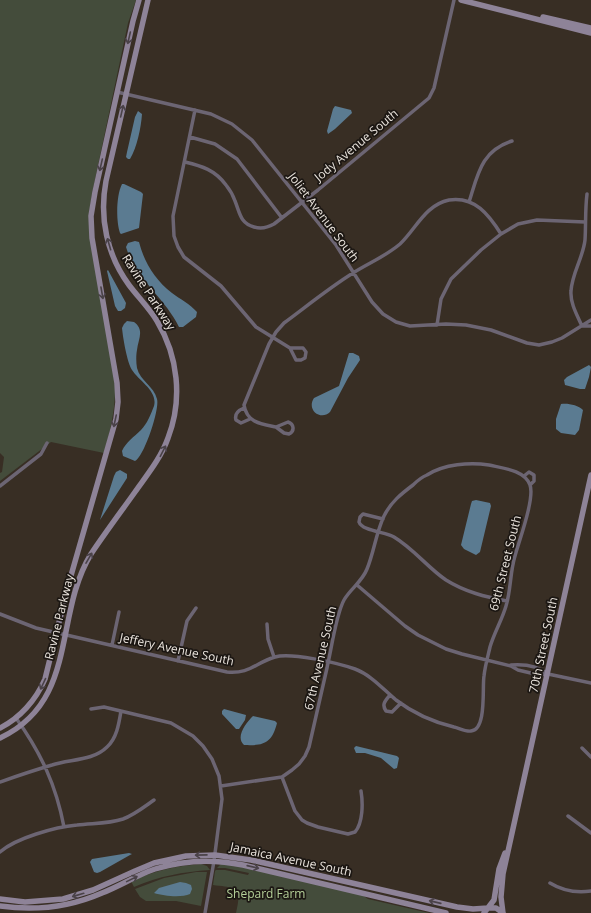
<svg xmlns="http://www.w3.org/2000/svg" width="591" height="913" font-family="'Open Sans',sans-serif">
	<rect width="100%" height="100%" fill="#382e24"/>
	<path fill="#444c3b" d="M 0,0 L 136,0 L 128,23 L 92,194 L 89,214 L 115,381 C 116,407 111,429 104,453 L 51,442 L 0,481 L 0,473 L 2,472 L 4,457 L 0,453 Z
		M 201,864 L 207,866 L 210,870 C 183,872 159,876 134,887 L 131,881 C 154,871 176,866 201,864 Z
		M 221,864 L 230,864 L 361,894 L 368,899 L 429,913 L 236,913 C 242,887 237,888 213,885 L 215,871 L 216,870 L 225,870 L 248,875 L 249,873 L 225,868 L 217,868 Z
		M 196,872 L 207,872 L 201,906 L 176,901 L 146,901 L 140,897 L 135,889 L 164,878 Z"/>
	<path fill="#5b7b91" d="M 335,106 L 351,110 L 352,113 L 335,129 L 328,134 L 327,131 L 333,109 Z
		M 138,111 L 142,114 C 141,128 137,147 130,159 L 128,159 L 126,157 L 127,152 L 135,117 Z
		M 122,184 L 124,184 L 141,192 L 143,194 L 139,228 L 121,234 L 120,233 C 116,221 116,196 122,184 Z
		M 135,241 L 139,242 C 144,262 155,280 172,293 C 180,299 190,304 197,312 L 196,317 L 183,327 L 179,327 C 165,298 135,278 126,247 L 128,243 Z
		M 108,270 L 126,303 L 125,308 L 121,311 L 118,311 L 115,306 L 107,271 Z
		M 127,321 L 134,322 C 145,330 138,339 137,350 C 136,355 136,362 137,368 C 140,381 154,386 157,399 C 160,409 144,457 135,461 L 123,456 L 122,451 C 126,442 134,437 141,430 C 147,424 151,414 154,406 C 158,391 139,381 132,370 C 127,362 123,338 122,328 L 124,324 Z
		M 349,353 L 353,353 L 359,356 L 360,360 L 348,378 L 330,412 C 321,421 306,410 314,398 L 339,386 Z
		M 589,365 L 591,367 L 589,377 L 585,389 L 580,389 L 565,385 L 564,380 L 567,377 Z
		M 561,404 C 568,403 578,405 583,410 L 579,430 L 575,435 L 561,433 L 556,429 L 556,419 Z
		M 120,470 L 127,474 L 127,478 L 100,520 L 114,476 L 116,472 Z
		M 476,500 L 490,503 L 491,506 L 480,552 L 476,555 L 464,549 L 461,545 L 471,504 L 472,501 Z
		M 224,709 L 246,715 L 245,720 L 239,729 L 236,729 L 222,714 L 222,711 Z
		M 253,716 L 275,721 L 277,723 C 272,743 264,746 244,745 C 235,737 246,723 253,716 Z
		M 356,746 L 397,756 L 399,758 L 397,768 L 394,769 L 381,758 L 365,753 L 356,753 L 354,748 Z
		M 129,853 L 132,854 L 130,855 L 100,872 L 97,873 L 94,872 L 90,862 L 92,859 Z
		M 180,882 L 186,883 L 191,885 L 192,889 L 190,894 C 181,898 164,896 154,893 L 159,888 Z"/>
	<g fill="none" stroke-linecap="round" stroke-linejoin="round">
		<path stroke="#6c6573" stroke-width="3.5" d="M 117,92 L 211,114 L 232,124 L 252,140 L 336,245 L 372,302 L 383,314 L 396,322 L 410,326 L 446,324 L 466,325 L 491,330 L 527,343 L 539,345 L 552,342 L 562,338 L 591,320
			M 195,110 L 173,216 L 174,236 L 178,247 L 184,257 L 221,286 L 256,327 L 290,348
			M 190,137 L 215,144 L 237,159 L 282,218
			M 185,162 C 202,166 215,170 226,185 C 230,190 233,195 235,201 C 240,213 240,223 254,227 C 261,229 267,228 274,224 L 318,190 L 429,98 L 434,88 L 454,0
			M 469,202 C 478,174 481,151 512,141
			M 437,325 L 441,299 L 451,279 L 481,250 L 501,234 L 518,224 L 537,220 L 585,222
			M 582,326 C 577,315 570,303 571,291 C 572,273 583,258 585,240 C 586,225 585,210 587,194
			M 583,326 L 591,326
			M 290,348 L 303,348 L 306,352 L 305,358 L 301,360 L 296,360 Z
			M 244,408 C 239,410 234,413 236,420 L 241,423 L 250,419
			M 288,422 C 294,424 295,431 289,434 L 284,433 L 276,427 Z
			M 276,427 C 261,424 247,423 244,405 L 269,344 L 276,332 L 284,323 C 307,306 329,288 353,273 C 369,263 386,256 400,244 C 416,229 425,205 449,200 C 475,196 489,215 501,234
			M 524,476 L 529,472 L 534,475 L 534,481 L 530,485
			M 0,486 L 41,454 L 47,443
			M 383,519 L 363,514 L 360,517 L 359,522 C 362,531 386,532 394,537 C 414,549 428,568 446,580 C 465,592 486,597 507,601
			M 357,585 L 405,626 L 418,635 L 446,649 L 462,654 L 511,666 L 518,670 L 539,675 L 548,674 L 591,683
			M 0,614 L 36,628 L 227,672 C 250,674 255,663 275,657 C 290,652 338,663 355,669 C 371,675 383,689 396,700 C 413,713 433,722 454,727 C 459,728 466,732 471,731 C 487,730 482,687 484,676 C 485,666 488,656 490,647 C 494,633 502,620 506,606 C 511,590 510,572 515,556 C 519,541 535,498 530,485 C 525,470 502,468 489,465 C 470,462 444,464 427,475 C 422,477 417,481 413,485 C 401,494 391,502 384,516 C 376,533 374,552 367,569 C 362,582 350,589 344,600 C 336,615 332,646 328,663 L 327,668 L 309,747 L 305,756 L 299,764 L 292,770 L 282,777 L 221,786
			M 267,624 L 268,639 L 274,657
			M 112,645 L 119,612
			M 178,661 L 187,621 L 196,608
			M 511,665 C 524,664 537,665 548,674
			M 390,695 C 386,700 381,704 386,711 L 392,712 L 401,703
			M 91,709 L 104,707 L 171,723 L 193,736 L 203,746 L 212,759 L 219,776 L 222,799 L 214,861 L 205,913
			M 16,718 C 41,753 56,785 64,827
			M 582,748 L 591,757
			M 282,777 L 295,811 L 302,820 L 307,823 L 318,827 L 348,834 L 355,832 C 363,823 363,803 361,791
			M 0,782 C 17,776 35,770 52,765 C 70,759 93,761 107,747 C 117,738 119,723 121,711
			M 568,816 L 591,833
			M 0,852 C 16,838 55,827 77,825 C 92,823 108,824 123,819 C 134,815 144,807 154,800
			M 550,883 C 563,891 577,893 591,891"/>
		<path stroke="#8e8398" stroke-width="5.5" d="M 461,0 L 591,33
			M 543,17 L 591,28
			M 0,728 C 20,718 36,700 45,679 L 68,586 L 116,419 L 118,402 L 117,383 L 92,238 L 91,216 L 95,192 L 133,21 L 139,0
			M 0,738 C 79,701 53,616 91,554 C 105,533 120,513 135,492 C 147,475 161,458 168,438 C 183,399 178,356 157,321 C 149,308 138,297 129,285 C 107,255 99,218 106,181 L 148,0
			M 0,899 L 25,902 L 63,899 L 93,890 L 135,871 L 154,863 L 186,856 L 215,855 L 251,860 L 457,907 L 473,909 L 488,908
			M 0,906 C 35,911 70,907 102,893 C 120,886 137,875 155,869 C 184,860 214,859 243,865 L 446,913
			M 488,908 L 496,908 L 503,913
			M 484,913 L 494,900 L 499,869 L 505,853
			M 503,913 L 501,897 L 503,874 L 591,475"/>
	</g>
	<defs><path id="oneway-shaft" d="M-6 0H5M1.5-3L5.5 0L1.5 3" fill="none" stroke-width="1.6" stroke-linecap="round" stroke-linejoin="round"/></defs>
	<g stroke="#4a4248">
		<use href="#oneway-shaft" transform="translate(129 38) rotate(103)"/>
		<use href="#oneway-shaft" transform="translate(122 111) rotate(-77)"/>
		<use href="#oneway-shaft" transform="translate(101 165) rotate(103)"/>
		<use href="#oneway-shaft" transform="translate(109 244) rotate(-106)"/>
		<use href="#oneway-shaft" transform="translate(102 293) rotate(80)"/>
		<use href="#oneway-shaft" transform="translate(115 421) rotate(102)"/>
		<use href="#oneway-shaft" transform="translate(163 451) rotate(-63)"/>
		<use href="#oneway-shaft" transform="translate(89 558) rotate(-60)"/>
		<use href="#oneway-shaft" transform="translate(43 684) rotate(115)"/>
		<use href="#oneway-shaft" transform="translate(201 855) rotate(179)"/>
		<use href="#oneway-shaft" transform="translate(253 867) rotate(13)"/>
		<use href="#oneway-shaft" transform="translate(132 879) rotate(-26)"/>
		<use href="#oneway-shaft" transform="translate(78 895) rotate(164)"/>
		<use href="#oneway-shaft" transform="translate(435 902) rotate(-167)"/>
	</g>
	<g text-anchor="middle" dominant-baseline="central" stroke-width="3.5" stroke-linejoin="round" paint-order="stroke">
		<g font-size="12" fill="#eae4dd" stroke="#1c1713">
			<text transform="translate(356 145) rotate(-40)">Jody Avenue South</text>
			<text transform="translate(324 217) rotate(53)">Joliet Avenue South</text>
			<text transform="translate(149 292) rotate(57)">Ravine Parkway</text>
			<text transform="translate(505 563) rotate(-76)">69th Street South</text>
			<text transform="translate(59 617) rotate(-76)">Ravine Parkway</text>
			<text transform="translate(543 645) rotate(-78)">70th Street South</text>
			<text transform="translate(177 649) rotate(12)">Jeffery Avenue South</text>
			<text transform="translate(320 658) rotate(-77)">67th Avenue South</text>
			<text transform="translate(291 859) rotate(12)">Jamaica Avenue South</text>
		</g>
		<g font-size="12" fill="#b5d099" stroke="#1c1713">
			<text x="266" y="893">Shepard Farm</text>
		</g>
	</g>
</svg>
